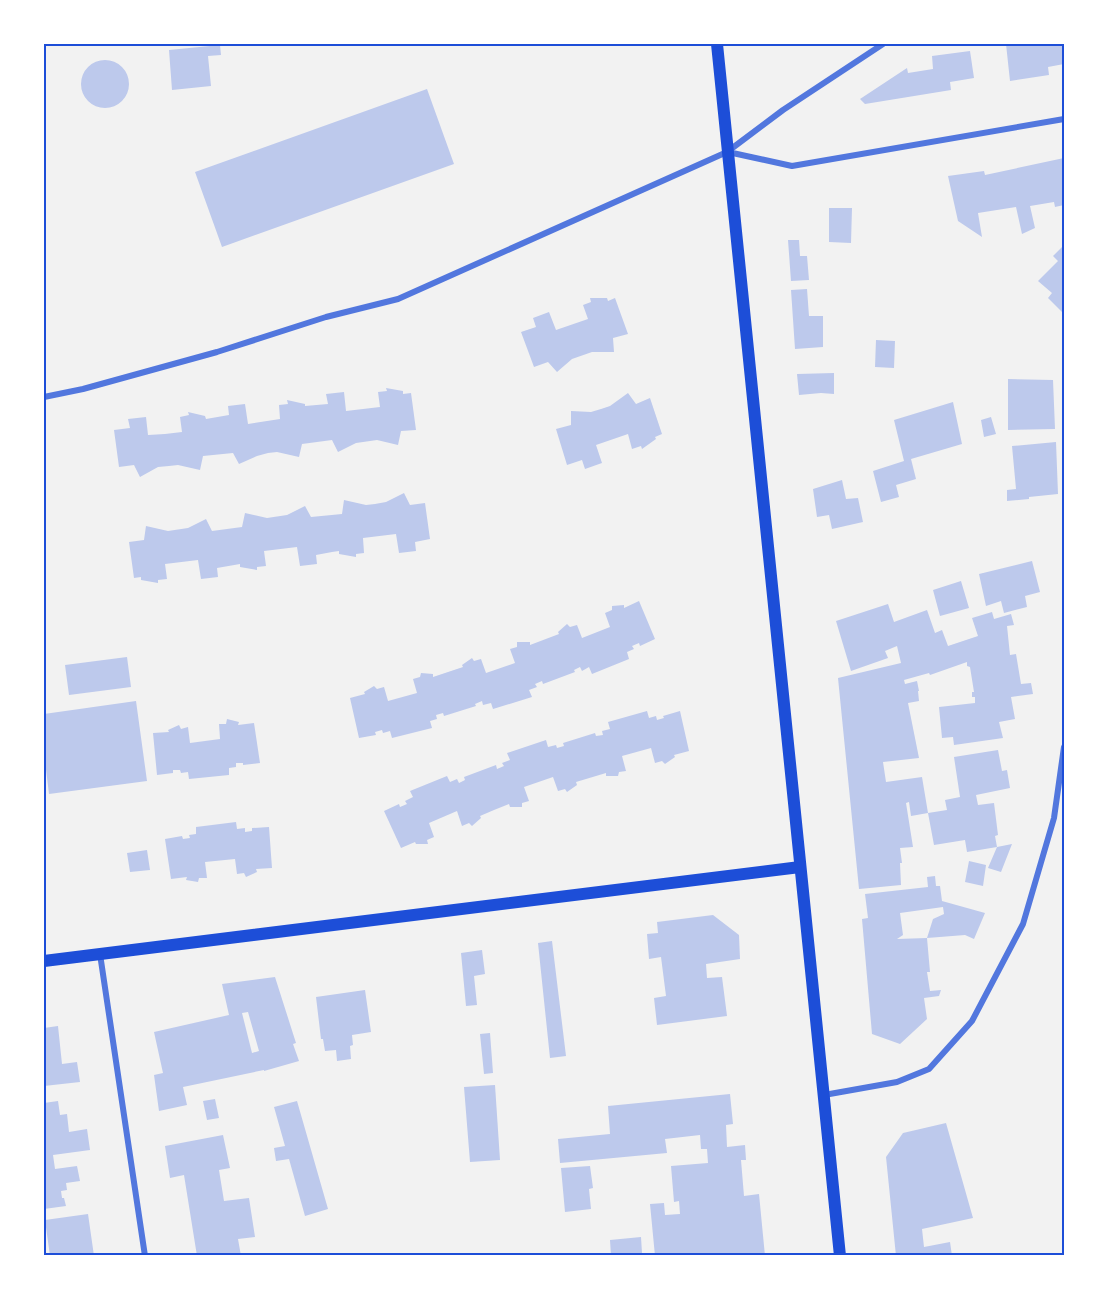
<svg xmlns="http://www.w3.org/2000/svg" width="1108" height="1299" font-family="'Exo 2',sans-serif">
	<rect width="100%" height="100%" fill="#f2f2f2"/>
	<path fill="#bdc9ec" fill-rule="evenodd" d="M 1006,44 L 1064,44 L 1064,64 L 1048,67 L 1049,75 L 1010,81 Z
		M 220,45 L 221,55 L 208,56 L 211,86 L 172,90 L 169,50 Z
		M 970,51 L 974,78 L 950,82 L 951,90 L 865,104 L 860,99 L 907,68 L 908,73 L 933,69 L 932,56 Z
		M81 84a24 24 0 1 1 48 0a24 24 0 1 1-48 0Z
		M 427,89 L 454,164 L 222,247 L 195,172 Z
		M 1064,158 L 1064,205 L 1055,207 L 1054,202 L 1030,206 L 1035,228 L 1022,234 L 1016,207 L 978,213 L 982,237 L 958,221 L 948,176 L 984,171 L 985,175 Z
		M 829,208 L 852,208 L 851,243 L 829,242 Z
		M 788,240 L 799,240 L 800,256 L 807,256 L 809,280 L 791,281 Z
		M 1064,245 L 1064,314 L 1048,298 L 1052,293 L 1038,281 L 1058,261 L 1053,256 Z
		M 807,289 L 809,316 L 823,316 L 823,347 L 795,349 L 791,290 Z
		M 590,298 L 607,298 L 608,301 L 615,298 L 628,334 L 613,338 L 614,352 L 592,352 L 572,359 L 557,372 L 548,362 L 534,367 L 521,332 L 536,327 L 533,318 L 549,312 L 556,330 L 588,319 L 583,305 L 591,302 Z
		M 876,340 L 895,341 L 894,368 L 875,367 Z
		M 834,373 L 834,394 L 821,393 L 799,395 L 797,374 Z
		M 1008,379 L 1053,380 L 1055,429 L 1008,430 Z
		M 386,388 L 403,391 L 403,394 L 411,393 L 416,430 L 401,431 L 398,445 L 377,440 L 356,443 L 338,452 L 332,440 L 302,444 L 299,457 L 277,452 L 268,453 L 257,456 L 239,464 L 233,453 L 203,456 L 200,470 L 178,465 L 169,466 L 158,467 L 140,477 L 134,465 L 119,467 L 114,430 L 130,428 L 128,419 L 146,417 L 148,435 L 165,434 L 182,432 L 180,417 L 189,415 L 188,412 L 205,416 L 206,419 L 229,415 L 228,406 L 245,404 L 248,424 L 280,419 L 279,405 L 288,404 L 287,400 L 305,404 L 305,406 L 328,404 L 326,394 L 344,392 L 346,411 L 380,407 L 378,392 L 387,391 Z
		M 628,393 L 636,404 L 650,398 L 662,434 L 655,437 L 656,439 L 642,449 L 641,446 L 632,449 L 628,434 L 596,445 L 602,463 L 585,469 L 582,460 L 567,465 L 556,429 L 571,425 L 571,411 L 591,412 L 601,409 L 610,406 Z
		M 953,402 L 962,444 L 911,459 L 916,479 L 896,485 L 899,497 L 881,502 L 873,471 L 904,461 L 894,420 Z
		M 991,417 L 996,434 L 984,437 L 981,420 Z
		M 1056,442 L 1058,494 L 1029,497 L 1029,499 L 1007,501 L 1007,490 L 1016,489 L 1012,446 Z
		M 842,480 L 846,499 L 858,498 L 863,522 L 832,529 L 829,515 L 817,517 L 813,489 Z
		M 404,493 L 410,505 L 425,503 L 430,539 L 415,542 L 416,551 L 399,553 L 396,534 L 363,538 L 364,553 L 356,554 L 356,557 L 339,554 L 339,551 L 332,552 L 316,555 L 317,564 L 300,566 L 297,547 L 264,551 L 266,566 L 257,567 L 257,570 L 240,567 L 240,564 L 217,568 L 218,577 L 201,579 L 198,560 L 165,564 L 167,579 L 158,580 L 158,583 L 141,580 L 141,577 L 134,578 L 129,542 L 144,540 L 146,526 L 168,531 L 188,528 L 206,519 L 212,531 L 242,527 L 245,513 L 267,518 L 287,515 L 305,506 L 311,517 L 342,514 L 344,500 L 366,505 L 375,504 L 386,502 Z
		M 1032,561 L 1040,592 L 1025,596 L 1027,607 L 1004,613 L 1001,601 L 986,606 L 979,574 Z
		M 961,581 L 969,608 L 940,616 L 933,590 Z
		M 639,601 L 655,639 L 640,646 L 639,643 L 632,646 L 634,649 L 627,652 L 629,659 L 592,674 L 589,667 L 582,671 L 580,667 L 574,670 L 575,672 L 543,684 L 542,681 L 535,684 L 537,687 L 529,690 L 532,697 L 493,709 L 491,703 L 483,705 L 482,701 L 475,704 L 476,706 L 444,716 L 443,713 L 436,715 L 437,719 L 430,721 L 432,728 L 392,738 L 390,731 L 383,733 L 382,730 L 375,732 L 376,735 L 359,738 L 350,698 L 365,694 L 364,692 L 374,686 L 377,689 L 384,687 L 388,701 L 417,693 L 413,679 L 420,677 L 421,673 L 433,674 L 433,677 L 463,667 L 462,665 L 472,658 L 474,661 L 481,659 L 486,673 L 515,663 L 510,649 L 517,647 L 517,642 L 530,642 L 530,645 L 559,634 L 558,632 L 567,624 L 570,627 L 577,625 L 582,638 L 610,627 L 605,613 L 612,610 L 612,606 L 624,605 L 624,608 Z
		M 888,604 L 894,622 L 927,610 L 935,633 L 942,630 L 948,646 L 978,636 L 972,618 L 992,612 L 994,619 L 1011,614 L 1014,625 L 1007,626 L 1010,655 L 1016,654 L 1021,684 L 1031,683 L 1033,694 L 1011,697 L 1015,719 L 999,722 L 1003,738 L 954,745 L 953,737 L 942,738 L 939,707 L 975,703 L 975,697 L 972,697 L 972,692 L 974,692 L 970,667 L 967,666 L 967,662 L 930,675 L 929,673 L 904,680 L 905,684 L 917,681 L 919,691 L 918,691 L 919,701 L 908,703 L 919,758 L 883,762 L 886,782 L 922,777 L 928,813 L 911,816 L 909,802 L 906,803 L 913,847 L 900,848 L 902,863 L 900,863 L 901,885 L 859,889 L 838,678 L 901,663 L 897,646 L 885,651 L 888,658 L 851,671 L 836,621 Z
		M 127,657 L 131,687 L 69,695 L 65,665 Z
		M 136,701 L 147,781 L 49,794 L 44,753 L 44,714 Z
		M 647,711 L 649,718 L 656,716 L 657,720 L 664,718 L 663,716 L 680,711 L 689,751 L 674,755 L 675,757 L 665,764 L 662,761 L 655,763 L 651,748 L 622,756 L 626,771 L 619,772 L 618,776 L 606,776 L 606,773 L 576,782 L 577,785 L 567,792 L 565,789 L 558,791 L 553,777 L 524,787 L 529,801 L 522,803 L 522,807 L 510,807 L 509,804 L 494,810 L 480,816 L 481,818 L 472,826 L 469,823 L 462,826 L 457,811 L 429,823 L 434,837 L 427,840 L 428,844 L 416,844 L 415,842 L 401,848 L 384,811 L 399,804 L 400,807 L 407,804 L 405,801 L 413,797 L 410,791 L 447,776 L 450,782 L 457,779 L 459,783 L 465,780 L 464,777 L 496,765 L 497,769 L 504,766 L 502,763 L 510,760 L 507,753 L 546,740 L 548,747 L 556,745 L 557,748 L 564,746 L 563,743 L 595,733 L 596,736 L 603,735 L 602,731 L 610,729 L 608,722 Z
		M 227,719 L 239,722 L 238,725 L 254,723 L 260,763 L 243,765 L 243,763 L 236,763 L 236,767 L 229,768 L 229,775 L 189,779 L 188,772 L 181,773 L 180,770 L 173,770 L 173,773 L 157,775 L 153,733 L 169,732 L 168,730 L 179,725 L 181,729 L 188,727 L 190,743 L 220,739 L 219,724 L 226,724 Z
		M 998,750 L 1002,771 L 1007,770 L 1010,788 L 976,795 L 978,805 L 994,803 L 998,835 L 995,836 L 997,847 L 967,852 L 965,840 L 934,845 L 928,813 L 947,810 L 945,800 L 960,797 L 954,757 Z
		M 236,822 L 237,829 L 245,828 L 245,832 L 252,831 L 252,828 L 269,827 L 272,868 L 256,869 L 257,872 L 246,877 L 244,873 L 237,874 L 235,859 L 205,862 L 207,878 L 199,878 L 198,882 L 186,880 L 187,877 L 171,879 L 165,839 L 182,836 L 183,839 L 190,838 L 189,835 L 196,834 L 196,827 Z
		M 1012,844 L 1001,872 L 988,868 L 997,847 Z
		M 147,850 L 150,870 L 130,872 L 127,853 Z
		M 969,861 L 986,865 L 983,886 L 965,882 Z
		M 935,876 L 936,886 L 940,886 L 942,901 L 985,913 L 974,939 L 965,935 L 927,938 L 933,919 L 944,914 L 943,907 L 900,913 L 903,935 L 897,939 L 927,938 L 930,972 L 927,972 L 930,991 L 941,990 L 939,996 L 924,998 L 927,1019 L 900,1044 L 872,1034 L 862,919 L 868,918 L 865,894 L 928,887 L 927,877 Z
		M 713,915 L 739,935 L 740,959 L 706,964 L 707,978 L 722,977 L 727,1016 L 657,1025 L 654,998 L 666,996 L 661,957 L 649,959 L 647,934 L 658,933 L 657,922 Z
		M 552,941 L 566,1056 L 550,1058 L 538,943 Z
		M 482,950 L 485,974 L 474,976 L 477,1005 L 466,1006 L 461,953 Z
		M 275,977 L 296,1043 L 293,1044 L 299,1061 L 264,1071 L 264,1070 L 183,1087 L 187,1105 L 159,1111 L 154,1075 L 163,1073 L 154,1032 L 229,1015 L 222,984 ZM 248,1012 L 259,1051 L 252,1053 L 242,1013 Z
		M 365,990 L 371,1032 L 352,1035 L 353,1045 L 350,1046 L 351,1059 L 337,1061 L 336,1050 L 325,1051 L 323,1039 L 321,1039 L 316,997 Z
		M 58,1026 L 62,1064 L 77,1062 L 80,1082 L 44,1086 L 44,1028 Z
		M 490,1033 L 493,1073 L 484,1074 L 480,1034 Z
		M 495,1085 L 500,1160 L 470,1162 L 464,1087 Z
		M 730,1094 L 733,1124 L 726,1125 L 727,1147 L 745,1145 L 746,1160 L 741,1160 L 744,1196 L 759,1194 L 765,1256 L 655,1256 L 650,1204 L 664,1203 L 665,1215 L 680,1214 L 679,1201 L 674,1202 L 671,1166 L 708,1163 L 707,1149 L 701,1149 L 700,1135 L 665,1139 L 667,1153 L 560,1163 L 558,1139 L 610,1134 L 608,1106 Z
		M 215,1099 L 219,1118 L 207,1120 L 203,1101 Z
		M 58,1101 L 60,1115 L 67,1114 L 69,1132 L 87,1129 L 90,1150 L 53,1155 L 55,1169 L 77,1166 L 80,1181 L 66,1183 L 67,1190 L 61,1191 L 62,1198 L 64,1198 L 66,1206 L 44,1209 L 44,1103 Z
		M 297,1101 L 328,1209 L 305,1216 L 289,1159 L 276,1161 L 274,1148 L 285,1146 L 274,1107 Z
		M 946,1123 L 973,1218 L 922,1229 L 924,1247 L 950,1242 L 952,1256 L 896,1256 L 886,1157 L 903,1133 Z
		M 223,1135 L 230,1168 L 219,1170 L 224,1201 L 249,1198 L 255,1237 L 238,1239 L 241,1256 L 197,1256 L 184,1175 L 170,1178 L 165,1146 Z
		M 590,1166 L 593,1188 L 589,1189 L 591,1209 L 565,1212 L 561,1168 Z
		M 88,1214 L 94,1256 L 50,1256 L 45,1220 Z
		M 641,1237 L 642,1253 L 611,1256 L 610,1240 Z"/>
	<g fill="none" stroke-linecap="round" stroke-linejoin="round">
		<path stroke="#5277de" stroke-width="6" d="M 728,152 L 792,166 L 1064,119
			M 44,397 L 83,389 L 217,352 L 326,317 L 398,299 L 727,152 L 783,110 L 883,44
			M 100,954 L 145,1256
			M 824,1095 L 897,1082 L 929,1069 L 972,1021 L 1023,924 L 1054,818 L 1064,747"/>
		<path stroke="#1d4ed8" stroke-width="12" d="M 717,44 L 840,1256
			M 44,961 L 800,867"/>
	</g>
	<rect width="1108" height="1299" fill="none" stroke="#ffffff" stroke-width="90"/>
	<rect x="45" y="45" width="1018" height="1209" fill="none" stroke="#1d4ed8" stroke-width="2"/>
</svg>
